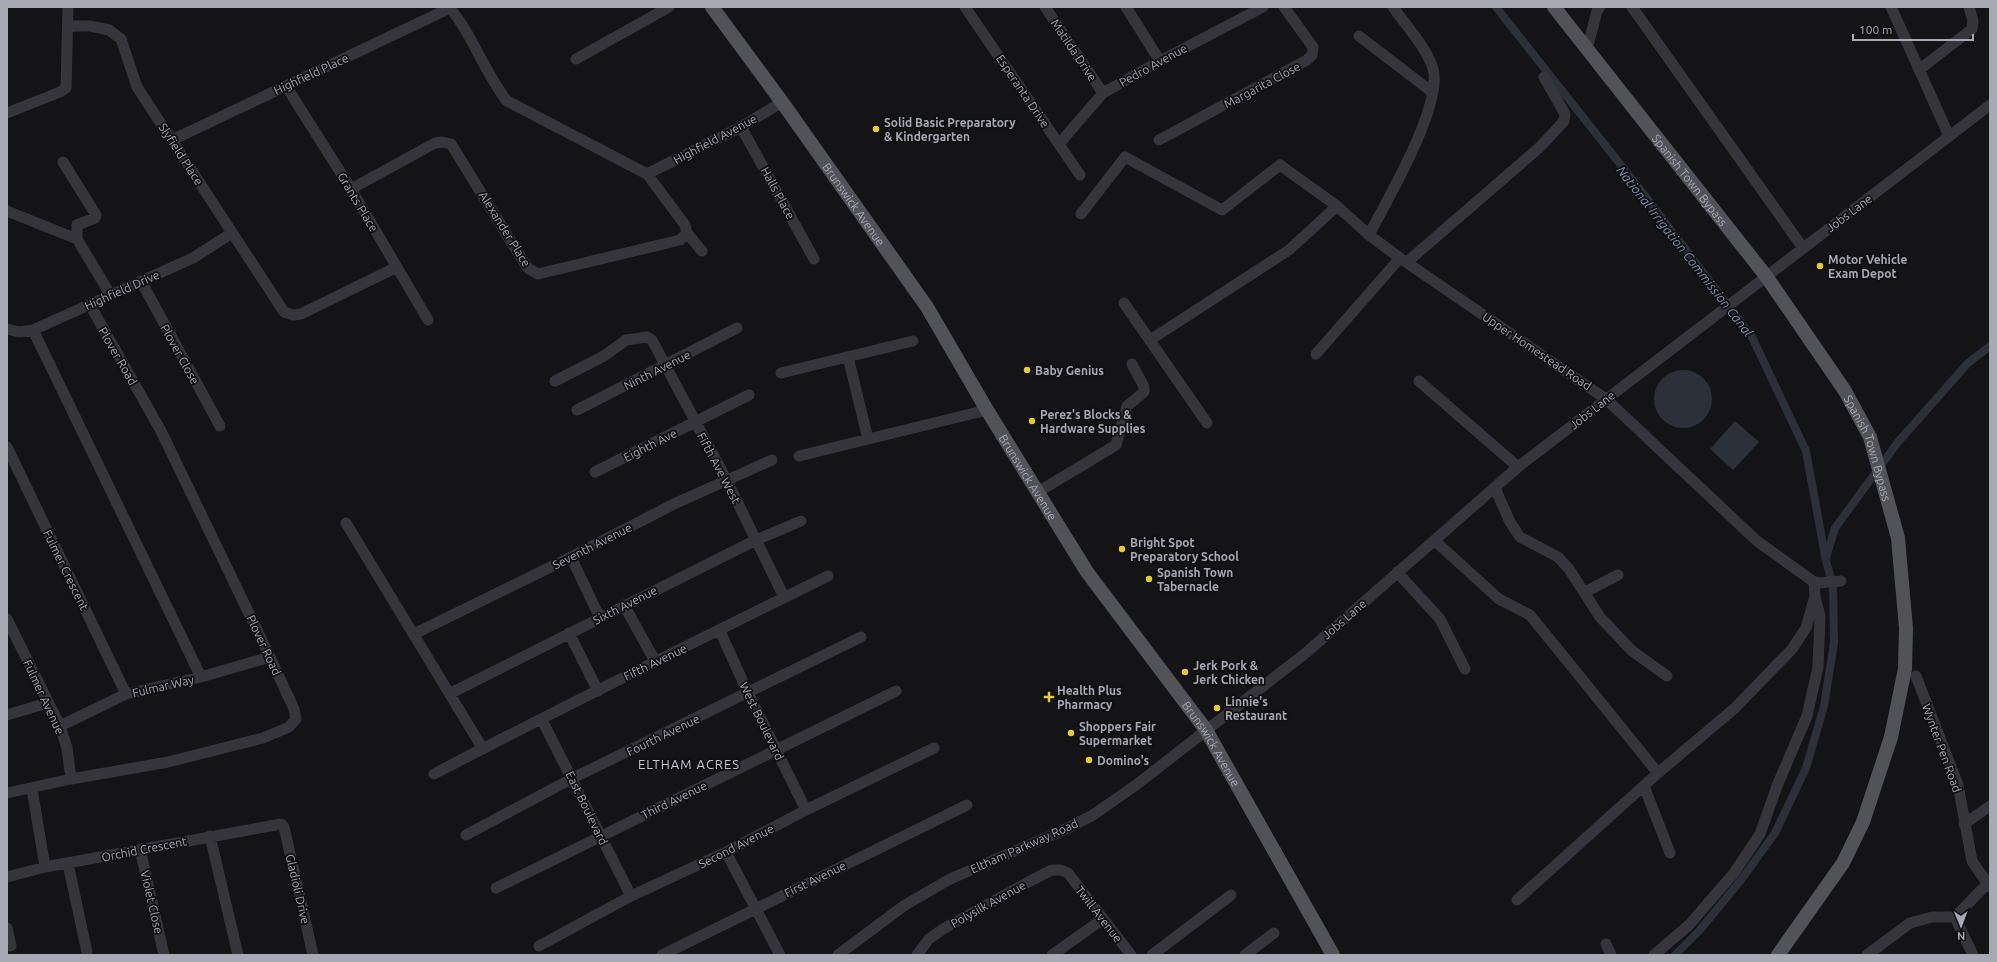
<svg xmlns="http://www.w3.org/2000/svg" width="1997" height="962" font-family="Ubuntu,sans-serif">
	<rect width="100%" height="100%" fill="#141416"/>
	<path fill="#2b3039" d="M1654 399a29 29 0 1 1 58 0a29 29 0 1 1-58 0Z
		M 1735,421 L 1759,442 L 1733,470 L 1710,449 Z"/>
	<g fill="none" stroke-linecap="round" stroke-linejoin="round">
		<path stroke="#2b3039" stroke-width="8" d="M 1496,7 L 1639,188 L 1752,337 L 1806,451 L 1826,561 L 1833,585 L 1834,643 L 1824,706 L 1806,768 L 1775,833 L 1741,880 L 1699,931 L 1675,955
			M 1826,558 L 1835,528 L 1898,442 L 1968,363 L 1990,346"/>
		<path stroke="#35353b" stroke-width="11" d="M 449,7 C 473,35 484,72 507,101 L 647,174 L 685,225 L 687,233 L 702,251
			M 965,7 L 1080,175
			M 1045,7 L 1103,93
			M 1126,7 L 1160,61
			M 1632,7 L 1803,248
			M 1891,7 L 1949,136
			M 68,26 L 90,26 L 109,30 L 121,39 L 137,87 L 284,312 L 293,315 L 301,314 L 397,267
			M 1359,36 L 1432,92
			M 1587,49 L 1597,11 L 1600,7
			M 576,59 L 669,7
			M 1920,69 L 1972,29 L 1973,21 L 1969,7
			M 286,86 L 351,189 L 428,320
			M 7,113 L 60,92 L 66,88 L 68,7
			M 741,127 L 814,259
			M 172,140 L 450,8
			M 1159,140 L 1307,60 L 1312,55 L 1313,47 L 1284,7
			M 1059,144 L 1103,93 L 1160,61 L 1263,7
			M 63,162 L 96,215 L 95,218 L 77,225 L 77,239
			M 647,174 L 741,127 L 782,102
			M 351,189 L 435,143 L 442,142 L 451,144 L 525,264 L 529,269 L 538,274 L 680,240 L 687,233
			M 7,211 L 77,239
			M 1081,214 L 1125,157 L 1222,210 L 1280,165 L 1337,206 L 1369,235 L 1400,258 L 1606,399 L 1757,541 L 1814,582 L 1819,583 L 1841,581
			M 1369,235 C 1388,198 1438,114 1434,74 C 1432,54 1405,24 1393,7
			M 77,239 L 110,294
			M 1407,262 L 1540,147 L 1564,121 L 1565,114 L 1544,77
			M 141,281 L 220,426
			M 1124,303 L 1207,423
			M 7,329 L 19,332 L 33,330 L 193,258 L 232,233
			M 33,330 L 201,677
			M 1150,340 L 1289,250 L 1337,206
			M 1316,354 L 1400,258
			M 848,357 L 868,439
			M 781,373 L 913,341
			M 555,381 L 604,356 L 626,340 L 647,337 L 652,340 L 726,479 L 784,597
			M 1419,381 L 1518,467
			M 577,410 L 737,328
			M 7,447 L 126,694
			M 799,456 L 987,410
			M 595,472 L 749,395
			M 1495,488 L 1510,522 L 1520,537 L 1558,557 L 1569,569 L 1600,617 L 1631,650 L 1667,676
			M 1038,492 L 1116,445 L 1127,406 L 1144,392 L 1144,387 L 1132,364
			M 346,523 L 483,749
			M 1435,541 L 1499,599 L 1530,615 L 1658,773
			M 571,557 L 600,618
			M 1397,572 L 1440,619 L 1465,669
			M 1585,592 L 1618,575
			M 624,605 L 655,661
			M 7,619 L 60,726 L 67,748 L 71,779
			M 720,631 L 748,693 L 806,810
			M 569,633 L 598,691
			M 414,634 L 571,557 L 674,504 L 772,460
			M 1916,676 L 1958,785 L 1972,861 L 1990,887
			M 451,693 L 756,540 L 801,521
			M 7,715 L 47,703
			M 542,720 L 631,896
			M 60,726 L 126,694 L 201,677 L 270,657
			M 434,774 C 564,706 696,641 828,576
			M 1644,786 L 1670,853
			M 32,789 L 45,867
			M 7,793 L 71,779 L 168,762 L 263,738 L 289,727 L 296,719 L 294,709 L 270,657 L 161,431 L 90,305
			M 1964,824 L 1990,806
			M 466,835 L 573,778 L 861,637
			M 210,836 L 238,955
			M 140,849 L 164,955
			M 726,852 L 780,955
			M 68,864 L 87,952
			M 7,877 L 45,867 L 281,824 L 284,827 L 313,955
			M 496,888 L 896,691
			M 1517,900 L 1658,773 L 1735,708 L 1792,649 L 1806,628 L 1815,596 L 1814,582
			M 7,928 L 11,946
			M 1606,944 L 1611,955
			M 539,946 L 631,896 L 726,852 L 806,810 L 934,748
			M 662,955 L 967,805
			M 838,955 L 905,905 L 950,879 L 1064,830 L 1093,815 L 1136,785 L 1307,652 L 1518,467 L 1990,105
			M 917,955 L 929,939 L 943,929 L 1032,880 L 1052,870 L 1061,870 L 1068,873 L 1131,955
			M 1052,955 L 1103,919
			M 1152,955 L 1231,895
			M 1245,955 L 1274,933
			M 1654,955 L 1689,925 L 1734,873 L 1760,834 L 1777,786 L 1807,716 L 1818,667 L 1820,616 L 1815,597
			M 1867,955 L 1910,923 L 1932,917 L 1955,917
			M 1973,955 L 1955,917 L 1988,883"/>
		<g stroke="#525259" stroke-width="14">
			<path id="s1" d="M 712,7 L 782,102 L 927,307 L 987,410 L 1087,572 L 1206,730 L 1333,955"/>
			<path id="s2" d="M 1554,7 L 1766,276 L 1845,391 L 1870,437 L 1898,538 L 1906,628 L 1905,669 L 1891,737 L 1863,822 L 1843,863 L 1778,955"/>
		</g>
	</g>
	<g fill="#e7ca3b" stroke="#0f0f11" stroke-width="1.5">
		<circle cx="876" cy="129" r="4"/>
		<circle cx="1820" cy="266" r="4"/>
		<circle cx="1027" cy="370" r="4"/>
		<circle cx="1032" cy="421" r="4"/>
		<circle cx="1122" cy="549" r="4"/>
		<circle cx="1149" cy="579" r="4"/>
		<circle cx="1185" cy="672" r="4"/>
		<path d="M1047 691h4v4h4v4h-4v4h-4v-4h-4v-4h4z"/>
		<circle cx="1217" cy="708" r="4"/>
		<circle cx="1071" cy="733" r="4"/>
		<circle cx="1089" cy="760" r="4"/>
	</g>
	<g text-anchor="middle" dominant-baseline="central" stroke-width="3.5" stroke-linejoin="round" paint-order="stroke">
		<g font-size="12" fill="#a7a9b5" stroke="#0f0f11">
			<text transform="translate(1074 50) rotate(56)">Matilda Drive</text>
			<text transform="translate(1153 65) rotate(-29)">Pedro Avenue</text>
			<text transform="translate(311 74) rotate(-25)">Highfield Place</text>
			<text transform="translate(1262 85) rotate(-28)">Margarita Close</text>
			<text transform="translate(1023 91) rotate(56)">Esperanta Drive</text>
			<text transform="translate(715 139) rotate(-28)">Highfield Avenue</text>
			<text transform="translate(181 154) rotate(57)">Slyfield Place</text>
			<text stroke="none"><textPath href="#s2" startOffset="220">Spanish Town Bypass</textPath></text>
			<text transform="translate(778 193) rotate(61)">Halls Place</text>
			<text transform="translate(358 202) rotate(59)">Grants Place</text>
			<text stroke="none"><textPath href="#s1" startOffset="243">Brunswick Avenue</textPath></text>
			<text transform="translate(1849 213) rotate(-37)">Jobs Lane</text>
			<text transform="translate(505 229) rotate(58)">Alexander Place</text>
			<text transform="translate(122 290) rotate(-24)">Highfield Drive</text>
			<text transform="translate(1537 351) rotate(34)">Upper Homestead Road</text>
			<text transform="translate(180 354) rotate(61)">Plover Close</text>
			<text transform="translate(118 356) rotate(60)">Plover Road</text>
			<text transform="translate(657 370) rotate(-27)">Ninth Avenue</text>
			<text transform="translate(1592 410) rotate(-38)">Jobs Lane</text>
			<text transform="translate(650 445) rotate(-27)">Eighth Ave</text>
			<text stroke="none"><textPath href="#s2" startOffset="544">Spanish Town Bypass</textPath></text>
			<text transform="translate(719 468) rotate(62)">Fifth Ave West</text>
			<text stroke="none"><textPath href="#s1" startOffset="567">Brunswick Avenue</textPath></text>
			<text transform="translate(592 546) rotate(-27)">Seventh Avenue</text>
			<text transform="translate(66 570) rotate(64)">Fulmer Crescent</text>
			<text transform="translate(625 605) rotate(-27)">Sixth Avenue</text>
			<text transform="translate(1344 619) rotate(-41)">Jobs Lane</text>
			<text transform="translate(264 645) rotate(65)">Plover Road</text>
			<text transform="translate(655 662) rotate(-26)">Fifth Avenue</text>
			<text transform="translate(163 686) rotate(-13)">Fulmar Way</text>
			<text transform="translate(44 697) rotate(65)">Fulmer Avenue</text>
			<text transform="translate(762 721) rotate(64)">West Boulevard</text>
			<text transform="translate(663 735) rotate(-26)">Fourth Avenue</text>
			<text stroke="none"><textPath href="#s1" startOffset="891">Brunswick Avenue</textPath></text>
			<text transform="translate(1942 748) rotate(70)">Wynter Pen Road</text>
			<text transform="translate(674 800) rotate(-26)">Third Avenue</text>
			<text transform="translate(587 808) rotate(64)">East Boulevard</text>
			<text transform="translate(736 846) rotate(-27)">Second Avenue</text>
			<text transform="translate(1024 846) rotate(-24)">Eltham Parkway Road</text>
			<text transform="translate(144 849) rotate(-11)">Orchid Crescent</text>
			<text transform="translate(815 879) rotate(-26)">First Avenue</text>
			<text transform="translate(298 889) rotate(77)">Gladioli Drive</text>
			<text transform="translate(152 902) rotate(77)">Violet Close</text>
			<text transform="translate(988 904) rotate(-29)">Polysilk Avenue</text>
			<text transform="translate(1099 914) rotate(52)">Twill Avenue</text>
		</g>
		<g font-size="12" font-weight="bold" fill="#a7a9b5" stroke="#0f0f11" text-anchor="start">
			<text x="884" y="122">Solid Basic Preparatory<tspan x="884" dy="14">&amp; Kindergarten</tspan></text>
			<text x="1828" y="259">Motor Vehicle<tspan x="1828" dy="14">Exam Depot</tspan></text>
			<text x="1035" y="370">Baby Genius</text>
			<text x="1040" y="414">Perez's Blocks &amp;<tspan x="1040" dy="14">Hardware Supplies</tspan></text>
			<text x="1130" y="542">Bright Spot<tspan x="1130" dy="14">Preparatory School</tspan></text>
			<text x="1157" y="572">Spanish Town<tspan x="1157" dy="14">Tabernacle</tspan></text>
			<text x="1193" y="665">Jerk Pork &amp;<tspan x="1193" dy="14">Jerk Chicken</tspan></text>
			<text x="1057" y="690">Health Plus<tspan x="1057" dy="14">Pharmacy</tspan></text>
			<text x="1225" y="701">Linnie's<tspan x="1225" dy="14">Restaurant</tspan></text>
			<text x="1079" y="726">Shoppers Fair<tspan x="1079" dy="14">Supermarket</tspan></text>
			<text x="1097" y="760">Domino's</text>
		</g>
		<g font-size="13" font-style="italic" fill="#7f91af" stroke="#0f0f11">
			<text transform="translate(1685 251) rotate(52)">National Irrigation Commission Canal</text>
		</g>
		<g font-size="13" letter-spacing="1" fill="#c7c8d2" stroke="#0f0f11">
			<text x="689" y="764">ELTHAM ACRES</text>
		</g>
	</g>
	<rect width="1997" height="962" fill="none" stroke="#a7a9b5" stroke-width="16"/>
	<g transform="translate(1961 926) rotate(179)" stroke="#0f0f11" stroke-width="3" paint-order="stroke">
	<path d="M0-3L7 15L0 10L-7 15Z" fill="#a7a9b5"/>
	<text y="-6" font-size="11" font-weight="bold" text-anchor="middle" fill="#a7a9b5">N</text>
	</g>
	<path d="M1853 34v6h120v-6" fill="none" stroke="#a7a9b5" stroke-width="2"/>
	<text x="1859" y="34" font-size="12" fill="#a7a9b5" stroke="#0f0f11" stroke-width="3" paint-order="stroke">100 m</text>
</svg>
